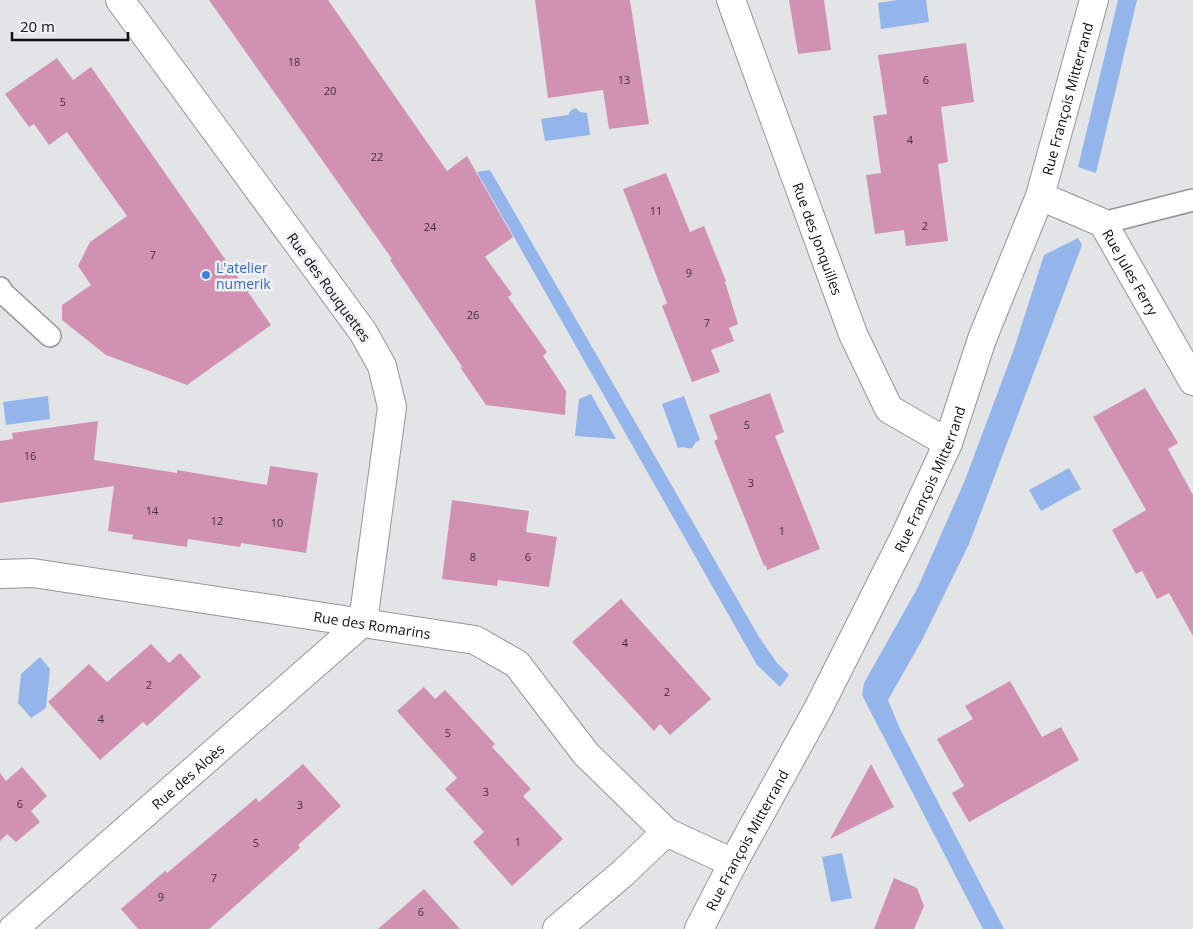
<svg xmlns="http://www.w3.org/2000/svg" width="1193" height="929" font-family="'Open Sans',sans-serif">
	<rect width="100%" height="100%" fill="#e3e4e6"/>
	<path fill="#94b4ec" d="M 897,0 L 926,0 L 929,22 L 881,29 L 878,3 Z
		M 1118,0 L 1137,0 L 1096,173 L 1078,167 Z
		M 576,108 L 580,112 L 587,113 L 590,135 L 545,141 L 541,119 L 568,115 L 571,110 Z
		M 490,170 L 759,637 L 777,663 L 789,675 L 780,687 L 757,665 L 477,172 Z
		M 1078,238 L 1082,245 L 969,544 L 922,640 L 888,700 L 900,729 L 1004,929 L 983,929 L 862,695 L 864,683 L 918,587 L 965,480 L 1014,349 L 1044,255 Z
		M 591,394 L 616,439 L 575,436 L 579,399 Z
		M 48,396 L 50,419 L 6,425 L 3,402 Z
		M 684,396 L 700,440 L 696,442 L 692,448 C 687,449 684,446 678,448 L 662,404 Z
		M 1069,468 L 1081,489 L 1041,511 L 1029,490 Z
		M 40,657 L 50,669 L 46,708 L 31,718 L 18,703 L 21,674 Z
		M 842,853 L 852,898 L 831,902 L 822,857 Z"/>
	<path fill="#d091b3" d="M 209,0 L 328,0 L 447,171 L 467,156 L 513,237 L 485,257 L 512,294 L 508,297 L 547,352 L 543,356 L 566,391 L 565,415 L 486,405 L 460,367 L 463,368 L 390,260 L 392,259 Z
		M 535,0 L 630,0 L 649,124 L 609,129 L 603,90 L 548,98 Z
		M 789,0 L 824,0 L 831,50 L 798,54 Z
		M 966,43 L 974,102 L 941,107 L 948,162 L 938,164 L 948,241 L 906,246 L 904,230 L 875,234 L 866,175 L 881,173 L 873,116 L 887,114 L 878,55 Z
		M 57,58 L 73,80 L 91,67 L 271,325 L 187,385 L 106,355 L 62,320 L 62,305 L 91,285 L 78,266 L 90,242 L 127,216 L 67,132 L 49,145 L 34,124 L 29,127 L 5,94 Z
		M 666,173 L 690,232 L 704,226 L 726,281 L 725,282 L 738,324 L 729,328 L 734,341 L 711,350 L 720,372 L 692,382 L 662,306 L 667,303 L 623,189 Z
		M 1145,388 L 1178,443 L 1168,449 L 1193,495 L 1193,636 L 1169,593 L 1157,599 L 1142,571 L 1136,574 L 1112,530 L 1146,510 L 1093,417 Z
		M 770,393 L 784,432 L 775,436 L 820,549 L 767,570 L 766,565 L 764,566 L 714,441 L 718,439 L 709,415 Z
		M 98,421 L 94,460 L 177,473 L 177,470 L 267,485 L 270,466 L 318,473 L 306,553 L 241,543 L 240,547 L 188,539 L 187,547 L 132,539 L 133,535 L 108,531 L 114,486 L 0,503 L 0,441 L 13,439 L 12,433 Z
		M 452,500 L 529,511 L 526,532 L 557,537 L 549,587 L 498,580 L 497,586 L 442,579 Z
		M 621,599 L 711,699 L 670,735 L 660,724 L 654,731 L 572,642 Z
		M 151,644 L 169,663 L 180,653 L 201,677 L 147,726 L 143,722 L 100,760 L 48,702 L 89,664 L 107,682 Z
		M 1010,681 L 1042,737 L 1061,727 L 1079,760 L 969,822 L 952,793 L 964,786 L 937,739 L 973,719 L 965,706 Z
		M 424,687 L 435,699 L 445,690 L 495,744 L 492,747 L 531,789 L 523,796 L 563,839 L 512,886 L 473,842 L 484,832 L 445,789 L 457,778 L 397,711 Z
		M 303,764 L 341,806 L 298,845 L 300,848 L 209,929 L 138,929 L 121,909 L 165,871 L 167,873 L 256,798 L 259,802 Z
		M 871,764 L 894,807 L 830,839 Z
		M 22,767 L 47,796 L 31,811 L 40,822 L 16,842 L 7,834 L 0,841 L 0,773 L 6,781 Z
		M 894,878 L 917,888 L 924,906 L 914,929 L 874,929 Z
		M 424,889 L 460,929 L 378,929 Z"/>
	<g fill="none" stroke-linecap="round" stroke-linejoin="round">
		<g stroke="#959598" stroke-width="24">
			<path id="lane" d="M 1103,223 L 1193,200
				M 0,288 L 3,293 L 50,336"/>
		</g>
		<g stroke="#959598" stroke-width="30">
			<g id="street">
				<path id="s1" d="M 731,0 L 853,334 L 889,409 L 948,443"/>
				<path id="s2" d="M 1040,196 L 1103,223 L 1193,381"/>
				<path id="s3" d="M 0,574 L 33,573 L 475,640 L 517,664 L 586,754 L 666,832 L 733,863"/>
				<path id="s4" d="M 13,929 L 363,622 L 392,407 L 382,366 L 363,332 L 120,0"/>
				<path d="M 557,929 L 623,873 L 666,832"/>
				<path id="s5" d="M 699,929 L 733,863 L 818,709 L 906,534 L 948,443 L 982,339 L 1040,196 L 1094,0"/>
			</g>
		</g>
		<use href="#lane" stroke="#fff" stroke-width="21"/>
		<use href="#street" stroke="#fff" stroke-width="28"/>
	</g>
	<circle fill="#3f7fe0" stroke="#f0f1f4" stroke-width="2" cx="206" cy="275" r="5"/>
	<g text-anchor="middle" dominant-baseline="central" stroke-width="5" stroke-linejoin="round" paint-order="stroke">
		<g font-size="11" fill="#3f3039">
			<text x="294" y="61">18</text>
			<text x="624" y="79">13</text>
			<text x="926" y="79">6</text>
			<text x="330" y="90">20</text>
			<text x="63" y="101">5</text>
			<text x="910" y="139">4</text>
			<text x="377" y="156">22</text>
			<text x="656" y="210">11</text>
			<text x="925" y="225">2</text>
			<text x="430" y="226">24</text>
			<text x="153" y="254">7</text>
			<text x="689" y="272">9</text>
			<text x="473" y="314">26</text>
			<text x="707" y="322">7</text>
			<text x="747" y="424">5</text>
			<text x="30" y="455">16</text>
			<text x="751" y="482">3</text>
			<text x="152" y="510">14</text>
			<text x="217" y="520">12</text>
			<text x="277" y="522">10</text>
			<text x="782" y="530">1</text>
			<text x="473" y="556">8</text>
			<text x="528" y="556">6</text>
			<text x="625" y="642">4</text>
			<text x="149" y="684">2</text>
			<text x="667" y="691">2</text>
			<text x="101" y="718">4</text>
			<text x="448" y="732">5</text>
			<text x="486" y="791">3</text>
			<text x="20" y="803">6</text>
			<text x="300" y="804">3</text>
			<text x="518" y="841">1</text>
			<text x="256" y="842">5</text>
			<text x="214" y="877">7</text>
			<text x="161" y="896">9</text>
			<text x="421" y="911">6</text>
		</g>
		<g font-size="14" fill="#0f0f10" stroke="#f0f1f4">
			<text stroke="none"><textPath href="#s5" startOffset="911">Rue François Mitterrand</textPath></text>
			<text stroke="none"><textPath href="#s1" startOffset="254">Rue des Jonquilles</textPath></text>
			<text stroke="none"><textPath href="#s2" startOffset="125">Rue Jules Ferry</textPath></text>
			<text transform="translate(329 287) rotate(54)">Rue des Rouquettes</text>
			<text stroke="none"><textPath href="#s5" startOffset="506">Rue François Mitterrand</textPath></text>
			<text stroke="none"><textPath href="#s3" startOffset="376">Rue des Romarins</textPath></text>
			<text stroke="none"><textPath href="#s4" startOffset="232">Rue des Aloès</textPath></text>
			<text stroke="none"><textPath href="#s5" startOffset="101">Rue François Mitterrand</textPath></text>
		</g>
		<g font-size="14" fill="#366cbe" stroke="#f0f1f4" text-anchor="start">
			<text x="216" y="267">L'atelier<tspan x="216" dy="16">numerik</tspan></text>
		</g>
	</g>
	<path d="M12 32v8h116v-8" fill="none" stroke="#0f0f10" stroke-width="2.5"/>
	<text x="20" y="32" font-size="15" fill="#0f0f10" stroke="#f0f1f4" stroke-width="4" paint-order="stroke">20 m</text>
</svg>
